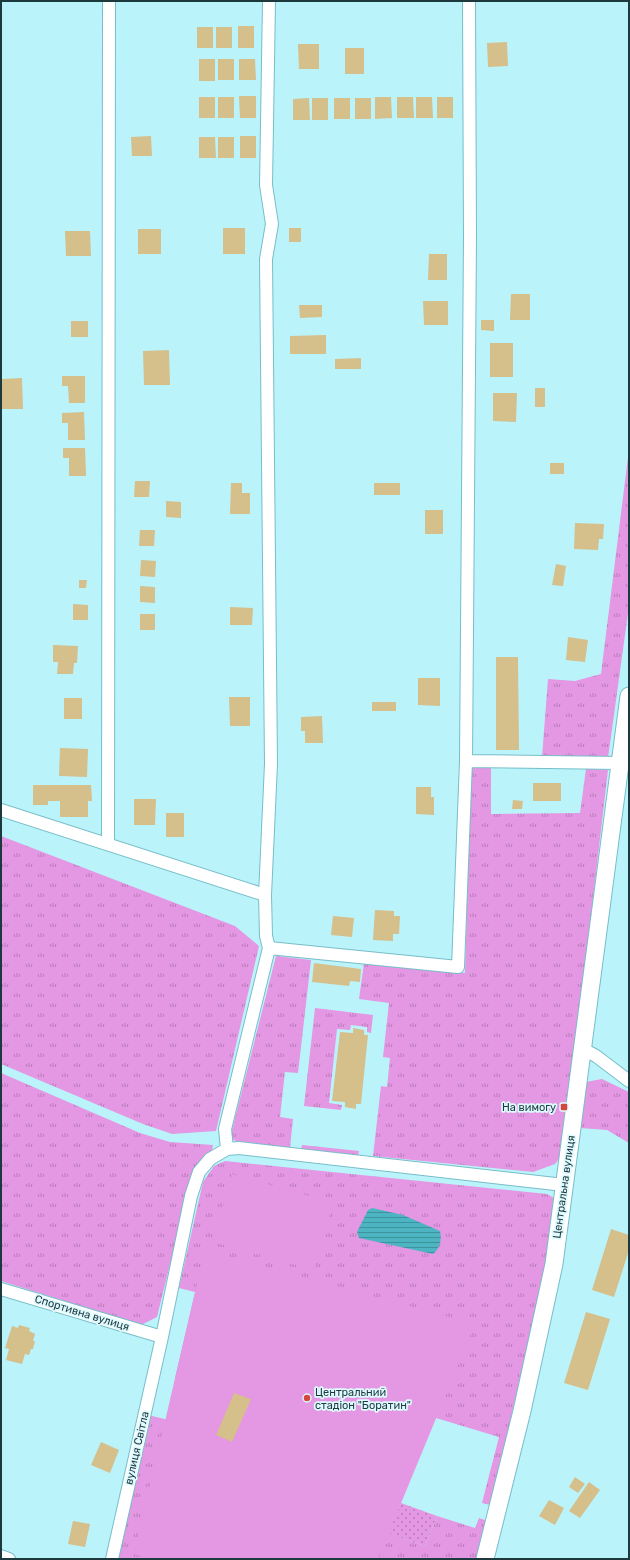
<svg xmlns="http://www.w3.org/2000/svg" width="630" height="1560" font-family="Rubik,sans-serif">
	<defs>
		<pattern id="grass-tufts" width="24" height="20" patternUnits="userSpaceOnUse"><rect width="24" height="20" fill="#e497e2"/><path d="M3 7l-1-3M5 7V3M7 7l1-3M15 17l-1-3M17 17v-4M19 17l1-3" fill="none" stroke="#b87cb9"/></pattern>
		<pattern id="park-dots" width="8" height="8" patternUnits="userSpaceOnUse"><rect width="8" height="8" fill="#e497e2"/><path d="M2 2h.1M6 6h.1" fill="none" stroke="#b87cb9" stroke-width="1.8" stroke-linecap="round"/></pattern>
		<pattern id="water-rules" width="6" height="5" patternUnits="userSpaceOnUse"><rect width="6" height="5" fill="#4db4c2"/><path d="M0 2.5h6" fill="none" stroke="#3f939f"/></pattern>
	</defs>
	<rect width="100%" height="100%" fill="#bbf3fb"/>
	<path fill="url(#grass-tufts)" d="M 629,449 L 629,606 L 608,758 L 542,757 L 548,679 L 575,681 L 601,674 Z
		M 471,767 L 491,767 L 491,814 L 580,813 L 586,769 L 608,770 L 583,984 L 561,1156 L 555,1164 L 533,1172 L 373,1156 L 381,1086 L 387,1087 L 390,1058 L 383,1057 L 389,1003 L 359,999 L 364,963 L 465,973 Z
		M 1,836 L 235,926 L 259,946 L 216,1131 L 172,1134 L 143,1124 L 1,1064 Z
		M 276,956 L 311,960 L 298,1073 L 285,1072 L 280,1117 L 293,1119 L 290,1148 L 236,1141 L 230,1138 Z
		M 315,1008 L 373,1015 L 371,1033 L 367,1032 L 367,1027 L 351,1025 L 350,1030 L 337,1029 L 329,1103 L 342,1105 L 341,1110 L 304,1106 Z
		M 1,1073 L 140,1133 L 170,1142 L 213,1145 L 212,1150 L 201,1161 L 192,1175 L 157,1317 L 141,1325 L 1,1281 Z
		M 602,1079 L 629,1092 L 629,1143 L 607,1130 L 580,1128 L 586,1082 Z
		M 302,1145 L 359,1151 L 358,1156 L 301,1150 Z
		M 225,1161 L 547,1194 L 556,1199 L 546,1264 L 491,1505 L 482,1503 L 499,1437 L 436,1418 L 175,1378 L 195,1292 L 179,1288 L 203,1182 L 214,1166 Z
		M 148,1415 L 177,1422 L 148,1559 L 116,1559 Z
		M 437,1516 L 475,1528 L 479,1518 L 488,1521 L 477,1559 L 357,1559 L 389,1533 L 425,1546 Z"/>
	<path fill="url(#park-dots)" d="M 401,1503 L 437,1516 L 425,1546 L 388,1533 Z"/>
	<path fill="#e497e2" d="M 232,1174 L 333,1203 L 314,1270 L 213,1242 Z
		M 205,1250 L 475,1324 L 378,1559 L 148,1559 L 134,1554 Z"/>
	<path fill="url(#water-rules)" d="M 372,1208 L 403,1215 L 440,1231 C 442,1240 440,1248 433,1254 L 359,1238 L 357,1232 L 368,1210 Z"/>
	<path fill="#d5bf8b" d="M 238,26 L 254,26 L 254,48 L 238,48 Z
		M 197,27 L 213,27 L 213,48 L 197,48 Z
		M 216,27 L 232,27 L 232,48 L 216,48 Z
		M 507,42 L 508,66 L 488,67 L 487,43 Z
		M 298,44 L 319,44 L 319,69 L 299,69 Z
		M 345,48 L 364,48 L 364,74 L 345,74 Z
		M 199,59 L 215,59 L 215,81 L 199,81 Z
		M 218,59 L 234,59 L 234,80 L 218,80 Z
		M 239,59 L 255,59 L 256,80 L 239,80 Z
		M 239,96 L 256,96 L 256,118 L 240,118 Z
		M 199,97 L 215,97 L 215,118 L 199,118 Z
		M 218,97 L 234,97 L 234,118 L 218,118 Z
		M 375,97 L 391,97 L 392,118 L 375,119 Z
		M 397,97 L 413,97 L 414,118 L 397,118 Z
		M 416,97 L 432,97 L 433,118 L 416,118 Z
		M 437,97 L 453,97 L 453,118 L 437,118 Z
		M 309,98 L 310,120 L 293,120 L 293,99 Z
		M 312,98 L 328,98 L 328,120 L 312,120 Z
		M 334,98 L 350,98 L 350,119 L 334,119 Z
		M 355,98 L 371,98 L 371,119 L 355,119 Z
		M 151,136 L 152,156 L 132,156 L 131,137 Z
		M 240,136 L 256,136 L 256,158 L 240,158 Z
		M 199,137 L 215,137 L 216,158 L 199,158 Z
		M 218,137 L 234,137 L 234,158 L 218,158 Z
		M 223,228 L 245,228 L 245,254 L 223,254 Z
		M 289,228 L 301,228 L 301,242 L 289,242 Z
		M 138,229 L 161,229 L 161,254 L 138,254 Z
		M 65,231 L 90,231 L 91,256 L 66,256 Z
		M 429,254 L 447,254 L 447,280 L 428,280 Z
		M 511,294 L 530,294 L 530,320 L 510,320 Z
		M 423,301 L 448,301 L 448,325 L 424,325 Z
		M 299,305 L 322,305 L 322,317 L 300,318 Z
		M 481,320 L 494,320 L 494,331 L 481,330 Z
		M 71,321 L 88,321 L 88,337 L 71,337 Z
		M 326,335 L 326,354 L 290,354 L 290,336 Z
		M 490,343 L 513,343 L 513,377 L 490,377 Z
		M 169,350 L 170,385 L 144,385 L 143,351 Z
		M 361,358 L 361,369 L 335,369 L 335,359 Z
		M 62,376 L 85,376 L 85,403 L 69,403 L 68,386 L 62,386 Z
		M 22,378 L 23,409 L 1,409 L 1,379 Z
		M 535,388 L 545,388 L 545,407 L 535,407 Z
		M 493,393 L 517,393 L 516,422 L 493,421 Z
		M 84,412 L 85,440 L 68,440 L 68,423 L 62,423 L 62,413 Z
		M 63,448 L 85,448 L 86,476 L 69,476 L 69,458 L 63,458 Z
		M 550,463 L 564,463 L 564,474 L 550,474 Z
		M 135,481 L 150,481 L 149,497 L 134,497 Z
		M 231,483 L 242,483 L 242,493 L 250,493 L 250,514 L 230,514 Z
		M 374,483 L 400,483 L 400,495 L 374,495 Z
		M 166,501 L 181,502 L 181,518 L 166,517 Z
		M 425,510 L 443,510 L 443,534 L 425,534 Z
		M 575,523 L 604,524 L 603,539 L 599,539 L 598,550 L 574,549 Z
		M 140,530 L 155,530 L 154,546 L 139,546 Z
		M 141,560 L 156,561 L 155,577 L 140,576 Z
		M 556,564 L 566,566 L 563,586 L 552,585 Z
		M 79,580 L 87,580 L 86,588 L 79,588 Z
		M 140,586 L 155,587 L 155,603 L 140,602 Z
		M 73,604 L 88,605 L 88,620 L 73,620 Z
		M 230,607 L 253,608 L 252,625 L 230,625 Z
		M 140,614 L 155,614 L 155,630 L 140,630 Z
		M 568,637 L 588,640 L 585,662 L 566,660 Z
		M 53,645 L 78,646 L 77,663 L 74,663 L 73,674 L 57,674 L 58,662 L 53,662 Z
		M 496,657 L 518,657 L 519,750 L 496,750 Z
		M 418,678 L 440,678 L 440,706 L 418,705 Z
		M 229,697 L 250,697 L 250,726 L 230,726 Z
		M 64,698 L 82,698 L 82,719 L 64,719 Z
		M 372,702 L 396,702 L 396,711 L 372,711 Z
		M 322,716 L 323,743 L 305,743 L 305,731 L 301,731 L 301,717 Z
		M 60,748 L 88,749 L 87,777 L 59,776 Z
		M 533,783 L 561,783 L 561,801 L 533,801 Z
		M 33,785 L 91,785 L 92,801 L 88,801 L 88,817 L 60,817 L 60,801 L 48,801 L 48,805 L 33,805 Z
		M 416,787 L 431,787 L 431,797 L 434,797 L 434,815 L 416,814 Z
		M 134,799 L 156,799 L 155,825 L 134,825 Z
		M 513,800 L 523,801 L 522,809 L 512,809 Z
		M 166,813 L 184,813 L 184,837 L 166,837 Z
		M 375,910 L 394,911 L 394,916 L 400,916 L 399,934 L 393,934 L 393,941 L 373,940 Z
		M 333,916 L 354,918 L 352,937 L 331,935 Z
		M 314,963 L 361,969 L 360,982 L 350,981 L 349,986 L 312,982 Z
		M 353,1028 L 364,1030 L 364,1035 L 368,1035 L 361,1104 L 356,1104 L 356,1109 L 345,1107 L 345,1102 L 332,1101 L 340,1032 L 353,1033 Z
		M 611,1229 L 629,1235 L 629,1250 L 614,1297 L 592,1290 Z
		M 586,1312 L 610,1319 L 588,1390 L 564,1383 Z
		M 19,1325 L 30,1328 L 29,1331 L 35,1334 L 33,1341 L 35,1341 L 33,1349 L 31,1349 L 29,1355 L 25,1354 L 22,1364 L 6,1360 L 9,1349 L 5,1348 L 12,1326 L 18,1328 Z
		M 234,1393 L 251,1399 L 232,1442 L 216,1435 Z
		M 101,1442 L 119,1450 L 110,1473 L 91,1465 Z
		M 575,1477 L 585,1484 L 578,1493 L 569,1487 Z
		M 589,1482 L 600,1490 L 580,1518 L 569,1511 Z
		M 549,1500 L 564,1508 L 555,1525 L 539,1516 Z
		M 73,1521 L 90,1524 L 85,1547 L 68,1544 Z"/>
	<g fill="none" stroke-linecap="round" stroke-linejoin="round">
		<g stroke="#77bec8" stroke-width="14">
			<path id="street" d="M 469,1 L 470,237 L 466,761 L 620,763
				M 1,810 L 265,895 L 266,936 L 269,948 L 458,967 L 466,761
				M 108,844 L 109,1
				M 265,895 L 271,764 L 266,259 L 272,224 L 266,185 L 269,1
				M 583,1049 L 596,1056 L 629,1081
				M 227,1149 L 225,1129 L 269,948
				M 1,1289 L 162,1337
				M 1,1556 L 9,1559
				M 112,1559 L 162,1337 L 191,1196 L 199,1172 L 210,1159 L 227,1149 L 239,1148 L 564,1185"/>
		</g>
		<g stroke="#77bec8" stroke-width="19">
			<path id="secondary" d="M 485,1559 L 522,1411 L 554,1264 L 629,696"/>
		</g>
		<use href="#street" stroke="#fff" stroke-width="12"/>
		<use href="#secondary" stroke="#fff" stroke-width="17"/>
	</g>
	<g fill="#d5473d" stroke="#dffaff" stroke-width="1.5">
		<rect x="560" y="1103" width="8" height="8" rx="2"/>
		<circle cx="307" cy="1398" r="4"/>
	</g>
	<g text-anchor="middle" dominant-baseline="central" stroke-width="3.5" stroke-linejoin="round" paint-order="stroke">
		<g font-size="11" fill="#1c393e" stroke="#dffaff" text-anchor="end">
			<text x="556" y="1107">На вимогу</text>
			<text x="315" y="1392" text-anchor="start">Центральний<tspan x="315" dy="13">стадіон "Боратин"</tspan></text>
		</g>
		<g font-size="11" fill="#1c393e" stroke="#dffaff">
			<text transform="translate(564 1187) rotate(-82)">Центральна вулиця</text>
			<text transform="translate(82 1313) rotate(17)">Спортивна вулиця</text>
			<text transform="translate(137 1448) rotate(-77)">вулиця Світла</text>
		</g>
	</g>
	<rect width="630" height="1560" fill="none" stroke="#1c393e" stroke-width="4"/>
</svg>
